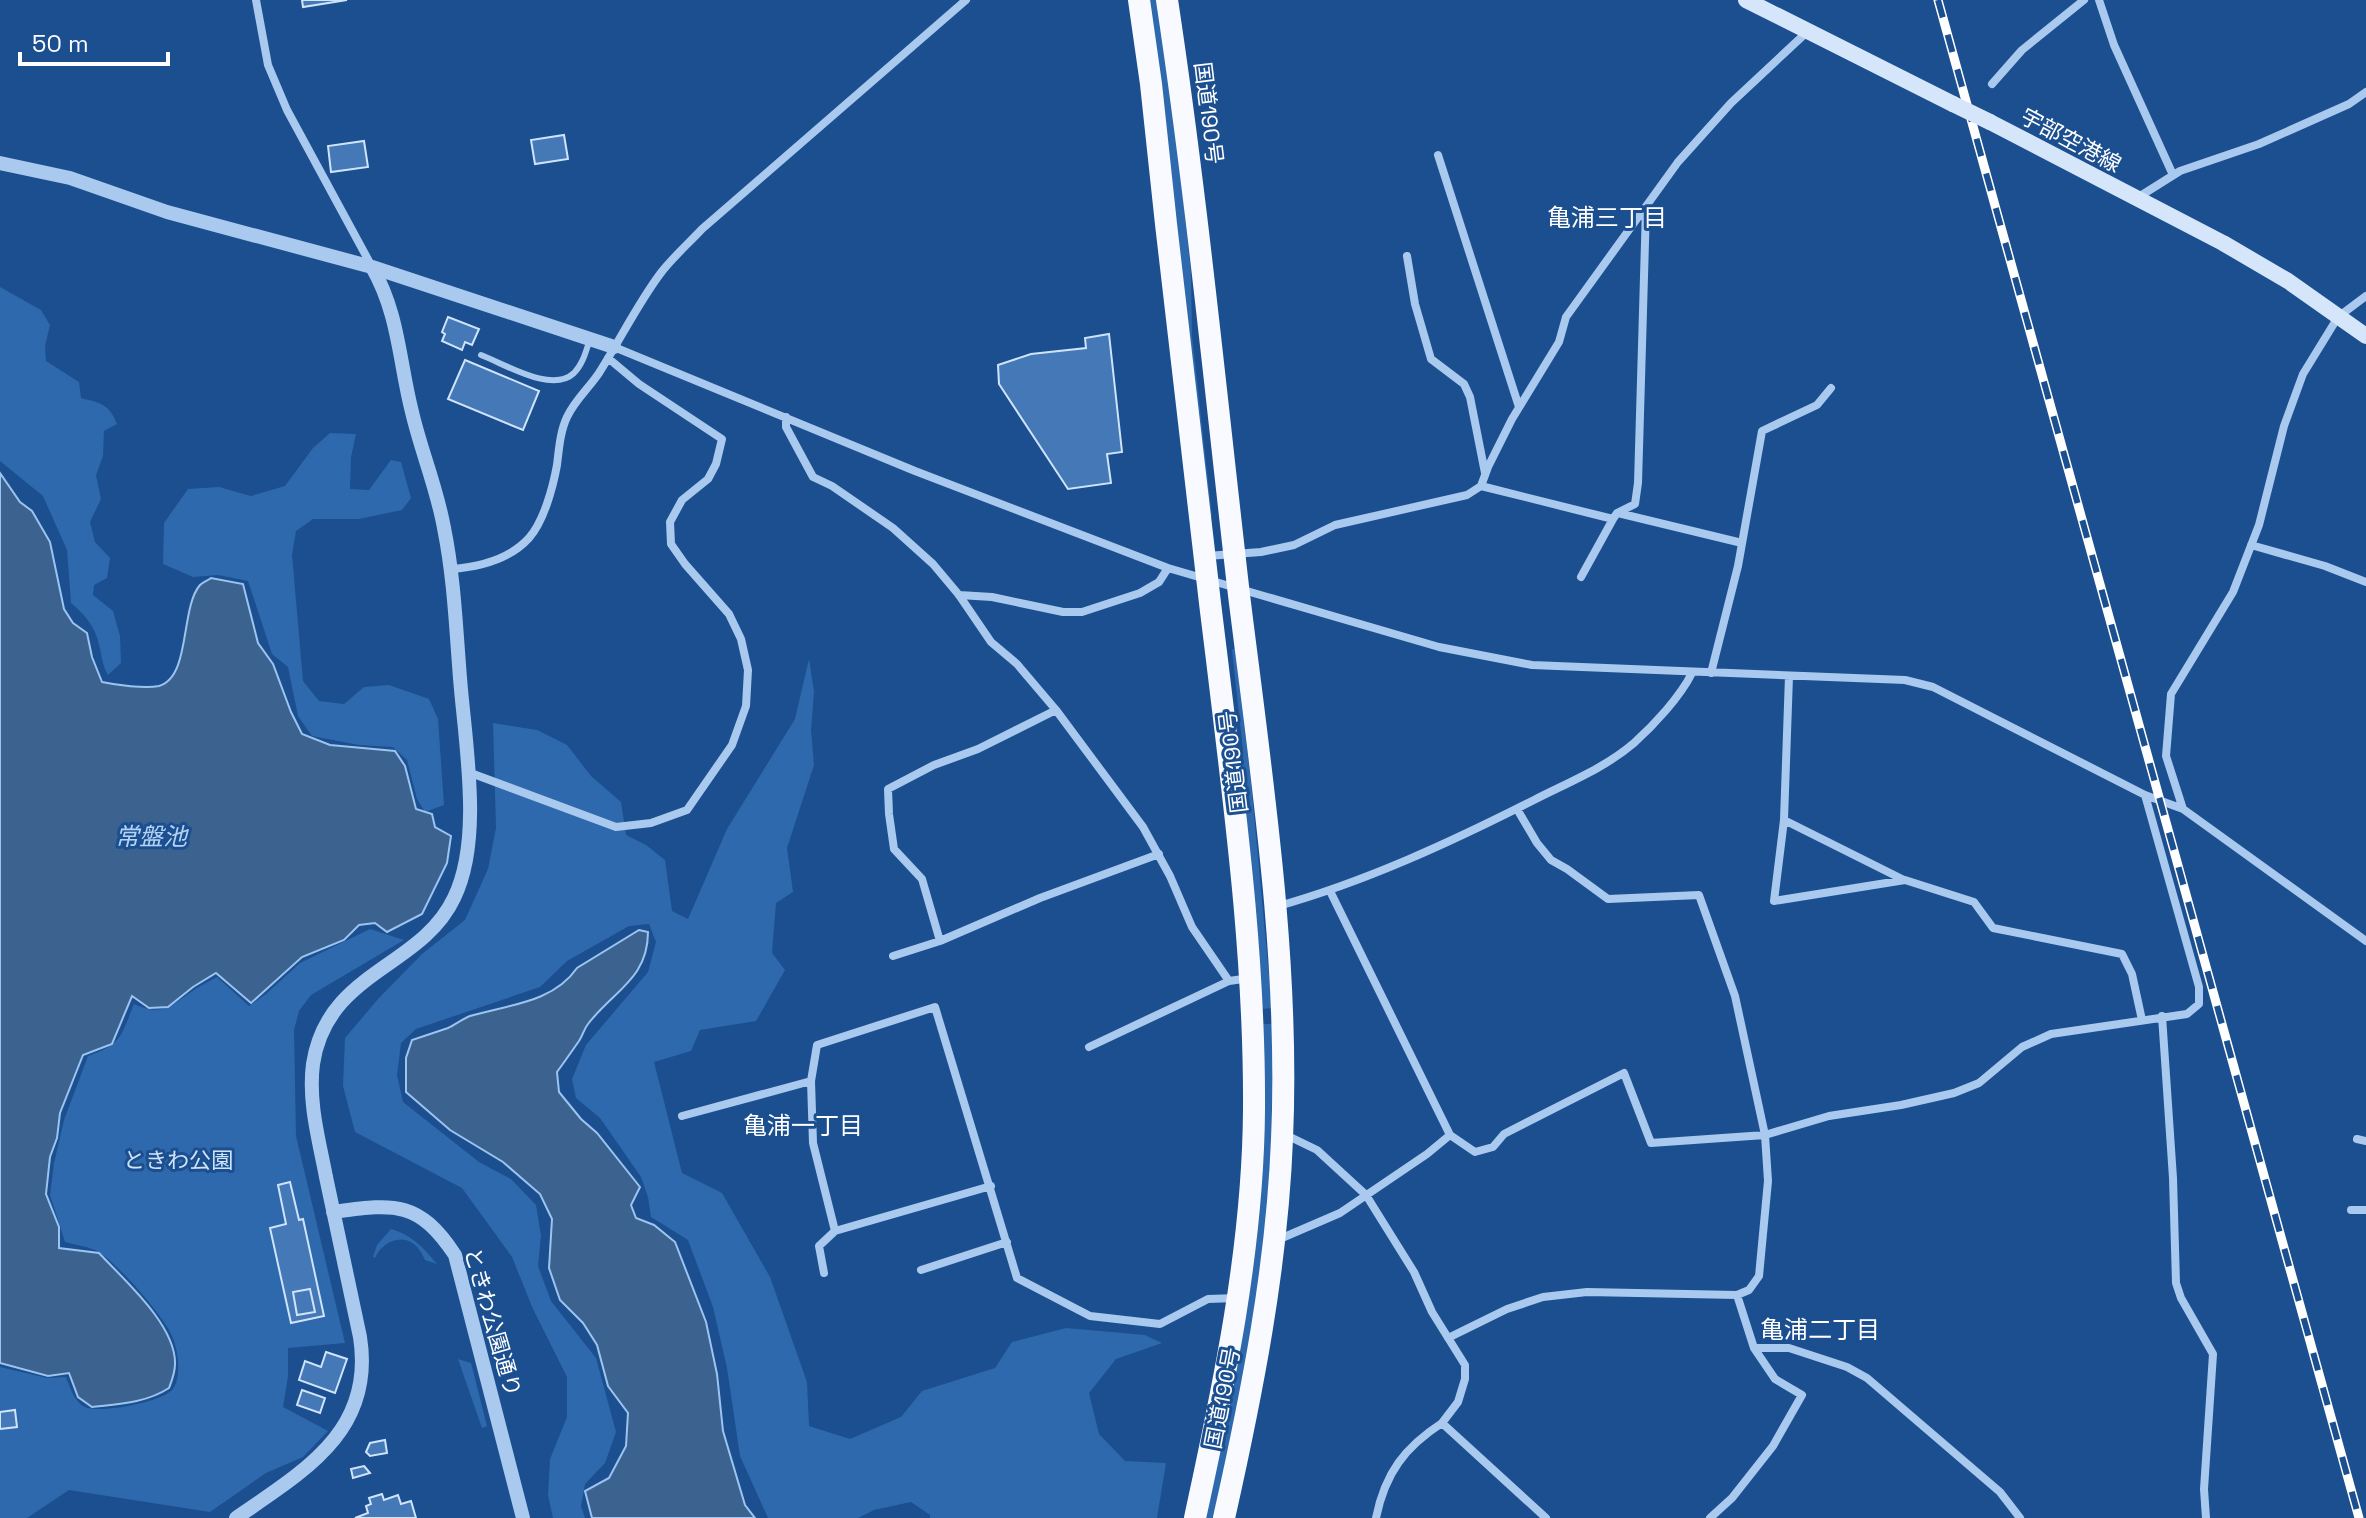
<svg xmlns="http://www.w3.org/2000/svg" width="2366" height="1518" font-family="'Space Grotesk','Noto Sans JP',sans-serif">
	<rect width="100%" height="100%" fill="#1b4f8f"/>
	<path fill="#2e69ad" d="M 1148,0 L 1157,0 L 1173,106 L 1191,272 L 1192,336 L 1212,517 L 1208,517 Z
		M 0,287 L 41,310 L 50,325 L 45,346 L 46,361 L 79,382 L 81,398 C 101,403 109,404 117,424 L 104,431 L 103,456 L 96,475 L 101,499 L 90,522 L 95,542 L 110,558 L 107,578 L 94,585 L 93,595 L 113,611 L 120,636 L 121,663 L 108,675 C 102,665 102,656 99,645 C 95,626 85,615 71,603 L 67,550 L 43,496 L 0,461 Z
		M 330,433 L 356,434 L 351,457 L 350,489 L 369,490 L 391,460 L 401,462 L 411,498 L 402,510 L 359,519 L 313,519 L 296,531 L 292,555 L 303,681 L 319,701 L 344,704 L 364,687 L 389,685 L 429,699 L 438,719 L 444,805 L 425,812 L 417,799 L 407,760 L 393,747 L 359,745 L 312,736 L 298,716 L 288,667 L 272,654 L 248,581 L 218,575 L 193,577 L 163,564 L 164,523 L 188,489 L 219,487 L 251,496 L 285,486 L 313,448 Z
		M 1235,648 L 1251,782 L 1272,1008 L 1262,1009 L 1242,790 L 1243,751 L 1232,650 Z
		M 809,659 L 814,692 L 811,730 L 814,765 L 787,848 L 793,892 L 776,903 L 772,953 L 785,970 L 756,1021 L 700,1030 L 691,1051 L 654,1062 L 682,1173 L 722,1193 L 770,1277 L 807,1382 L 809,1426 L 850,1439 L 901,1417 L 922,1391 L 995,1368 L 1012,1342 L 1066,1328 L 1145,1335 L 1162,1343 L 1116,1359 L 1089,1393 L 1099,1434 L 1125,1461 L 1166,1463 L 1157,1518 L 930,1518 L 930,1515 L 911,1502 L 874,1510 L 858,1518 L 768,1518 L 740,1456 L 727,1368 L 713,1307 L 688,1240 L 651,1217 L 648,1197 L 641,1177 L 600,1118 L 576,1098 L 572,1079 L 586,1045 L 648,972 L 656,942 L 649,924 L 629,926 L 567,961 L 540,987 L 416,1029 L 401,1043 L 397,1075 L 403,1102 L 479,1162 L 511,1179 L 536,1205 L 541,1236 L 538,1266 L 551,1301 L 596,1358 L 616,1432 L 605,1463 L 585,1484 L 581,1506 L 585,1518 L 553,1518 L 548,1495 L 550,1459 L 567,1417 L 567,1377 L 533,1309 L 512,1257 L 462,1188 L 355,1132 L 343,1086 L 345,1038 L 378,999 L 422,954 L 465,920 L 488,869 L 496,828 L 493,723 L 537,730 L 567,745 L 591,776 L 621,802 L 626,835 L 646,845 L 665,860 L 672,911 L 688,919 L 727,829 L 795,719 Z
		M 370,929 L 404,940 L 311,995 L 299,1011 L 294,1030 L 296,1136 L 345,1343 L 288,1348 L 288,1376 L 283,1407 L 328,1431 L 303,1457 L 266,1473 L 210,1512 L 69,1490 L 27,1518 L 0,1518 L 0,1367 L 47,1378 L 66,1377 C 70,1387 74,1402 85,1407 C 99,1414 163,1402 173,1389 C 182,1376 178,1349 172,1336 C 163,1315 115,1260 95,1250 C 86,1246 75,1245 65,1242 L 50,1195 L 54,1163 L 64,1120 L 88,1056 C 122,1044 121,1036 134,1004 C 163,1017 170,1006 194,990 C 201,985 210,981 217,977 L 249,1006 L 266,994 L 300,963 Z
		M 1263,1024 L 1273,1024 C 1272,1099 1272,1174 1263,1249 C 1252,1340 1234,1429 1213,1518 L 1204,1518 L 1241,1349 L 1254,1250 Z
		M 391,1229 C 412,1235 424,1248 437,1264 L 425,1260 C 422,1254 419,1248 414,1244 C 399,1233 381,1244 375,1258 L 373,1257 L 377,1245 Z
		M 458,1359 L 471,1363 L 487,1426 L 482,1428 Z"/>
	<path fill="#3c6290" stroke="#9cc4f0" stroke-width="2" d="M 0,473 L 20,502 L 32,511 L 50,542 L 64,609 L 73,623 L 87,633 L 92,657 L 102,682 C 116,685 145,689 159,686 C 191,677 180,608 200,585 C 203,582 207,581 211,578 L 243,584 L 258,643 L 273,664 L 291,712 L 302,734 L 330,745 L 395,751 L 405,766 L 416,809 L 432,814 L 435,827 L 451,836 L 447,863 L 422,914 L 387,932 L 375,923 L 359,925 L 344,940 L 302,957 L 251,1003 L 216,973 L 193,987 L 168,1007 L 149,1008 L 132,996 L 112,1044 L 83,1055 L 60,1113 L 57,1138 L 50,1157 L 46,1194 L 59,1227 L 59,1248 L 99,1253 C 124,1280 176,1325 175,1364 C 175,1373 172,1380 169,1388 C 146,1403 119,1404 92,1407 L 78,1397 L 69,1373 L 48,1376 L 0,1363 Z
		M 639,930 L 648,932 C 648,979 613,991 588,1024 C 584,1029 583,1035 579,1041 C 572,1051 565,1061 557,1072 L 559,1092 L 581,1119 L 597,1133 L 640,1187 L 631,1205 L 636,1218 L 654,1225 L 675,1242 L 706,1322 L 717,1374 L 723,1431 L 745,1505 L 755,1518 L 592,1518 L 585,1491 L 609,1478 L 626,1446 L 628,1413 L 608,1386 L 597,1345 L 583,1323 L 560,1300 L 549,1268 L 552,1219 L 540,1194 L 503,1162 L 450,1130 L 406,1092 L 406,1058 L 412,1040 C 424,1036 436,1032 448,1028 C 455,1025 462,1019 470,1016 C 507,1005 553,1003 577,968 Z"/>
	<path fill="#4478b7" stroke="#cfe3fa" stroke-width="2" fill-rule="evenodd" d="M 302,0 L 347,0 L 303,7 Z
		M 564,135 L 568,159 L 535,164 L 531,140 Z
		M 364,141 L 368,167 L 331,172 L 328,146 Z
		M 448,317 L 479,329 L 472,345 L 465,342 L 462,350 L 442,341 L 445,334 L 442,332 Z
		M 1109,334 L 1122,452 L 1107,454 L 1111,483 L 1068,489 L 999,384 L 998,365 L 1031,354 L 1086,348 L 1085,338 Z
		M 465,360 L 539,391 L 523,430 L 448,399 Z
		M 290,1182 L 299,1220 L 303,1219 L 324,1316 L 291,1323 L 270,1228 L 286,1224 L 278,1185 ZM 310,1289 L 315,1312 L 297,1315 L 293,1292 Z
		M 310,1289 L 315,1312 L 297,1315 L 293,1292 Z
		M 326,1352 L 347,1359 L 335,1393 L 299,1380 L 305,1361 L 321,1367 Z
		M 302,1390 L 325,1398 L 320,1413 L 297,1405 Z
		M 15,1410 L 17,1427 L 0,1429 L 0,1412 Z
		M 385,1440 L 387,1453 L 370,1456 L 366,1452 L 370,1443 Z
		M 364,1466 L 370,1473 L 353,1478 L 351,1469 Z
		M 382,1494 L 384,1500 L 398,1495 L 401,1504 L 411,1501 L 416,1518 L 355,1518 L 368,1513 L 366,1506 L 371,1504 L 369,1498 Z"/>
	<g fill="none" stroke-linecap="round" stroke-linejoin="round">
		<path stroke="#a9c9ee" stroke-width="6" d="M 481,355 C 505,364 552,394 574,373 C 583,364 586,351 590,339"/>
		<path stroke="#a9c9ee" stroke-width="8" d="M 256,0 L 268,65 L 287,110 L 371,265
			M 2099,0 L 2114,45 L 2173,175
			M 1992,84 L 2022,50 L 2084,0
			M 1438,155 L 1519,407
			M 2137,198 L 2180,171 L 2259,144 L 2349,104 L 2366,92
			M 1407,256 L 1415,304 L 1431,359 L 1464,384 L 1470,397 L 1485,473
			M 614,347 L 915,471 L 1168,568 L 1439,647 L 1532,665 L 1905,680 L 1933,687 L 2145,795 L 2183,809 L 2366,941
			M 786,417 L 786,427 L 813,477 L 832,486 L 893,528 L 933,564 L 959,595 L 991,642 L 1017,664 L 1056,710 L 1143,827 L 1170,876 L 1192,927 L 1229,981 L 1250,978
			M 1481,486 L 1613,519 L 1617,513 L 1635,504 L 1638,483 L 1646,208
			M 1618,513 L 1742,543
			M 2251,545 L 2325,566 L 2366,582
			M 1207,556 L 1261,552 L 1294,545 L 1335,525 L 1467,495 L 1481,486 L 1488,467 L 1512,419 L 1559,342 L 1566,317 L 1678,162 L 1731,103 L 1807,32
			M 451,569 C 479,567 509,560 529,538 C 544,521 553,487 557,465 C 559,449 560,432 567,417 C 575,400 589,388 599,373 C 620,340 637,305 660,274 C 672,258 688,244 702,229 L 966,0
			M 1581,577 L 1613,519
			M 959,595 L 992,597 L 1063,612 L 1082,612 L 1140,593 L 1159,582 L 1168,568
			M 1711,673 L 1738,566 L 1762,431 L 1817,405 L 1831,388
			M 1789,676 L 1784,820 L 1774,901 L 1905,880 L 1974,902 L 1993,928 L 2122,954 L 2132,974 L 2142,1020
			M 468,772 L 616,827 L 651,823 L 687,810 L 732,745 L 746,706 L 748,670 L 741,639 L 729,614 L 685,564 L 671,544 L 670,522 L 682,500 L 708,479 L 716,464 L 722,439 L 639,384 L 608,358
			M 2183,809 L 2166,756 L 2171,694 L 2233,592 L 2259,525 L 2284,426 L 2303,374 L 2338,317 L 2366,296
			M 1784,820 L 1904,880
			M 1330,891 L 1450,1135 L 1475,1152 L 1493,1147 L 1504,1134 L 1624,1073 L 1651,1143 L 1765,1135 L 1735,996 L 1699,895 L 1608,899 L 1567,869 L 1551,860 L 1537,843 L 1517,809
			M 1275,907 C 1365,882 1451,842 1534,800 C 1567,783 1605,768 1634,743 C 1654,725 1680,697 1692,673
			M 940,941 L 922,879 L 894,849 L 889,814 L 888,789 L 934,765 L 978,749 L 1056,710
			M 893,956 L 940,941 L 1040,898 L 1159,854
			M 2162,1016 L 2173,1178 L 2176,1283 L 2181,1298 L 2213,1354 L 2204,1489 L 2206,1518
			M 1089,1047 L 1229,981
			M 682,1116 L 811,1081
			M 1286,1135 L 1317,1150 L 1366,1195 L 1414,1272 L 1432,1312 L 1465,1365 L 1465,1379 L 1458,1402 L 1442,1423 L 1546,1518
			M 2357,1139 L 2366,1141
			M 991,1186 L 835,1231 L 813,1143 L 811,1081 L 817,1045 L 935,1007 L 1017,1278 L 1090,1316 L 1160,1324 L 1208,1299 L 1237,1298
			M 2351,1210 L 2366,1210
			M 1275,1241 L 1340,1213 L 1427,1154 L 1450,1135
			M 921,1270 L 1007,1242
			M 824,1273 L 819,1246 L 835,1231
			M 1737,1295 L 1754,1348 L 1789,1348 L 1847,1367 L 1867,1378 L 2000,1492 L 2020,1518
			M 1448,1338 L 1507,1309 L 1543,1297 L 1587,1292 L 1737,1295 L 1749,1290 L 1759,1276 L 1768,1181 L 1765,1135 L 1829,1116 L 1901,1105 L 1954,1093 L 1979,1083 L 2022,1047 L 2051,1034 L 2187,1014 L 2199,1004 L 2199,987 L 2145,795
			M 1376,1518 C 1385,1473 1405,1447 1442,1423
			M 1710,1518 L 1732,1498 L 1773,1446 L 1802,1395 L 1775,1379 L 1754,1348"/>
		<path stroke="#a9c9ee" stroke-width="14" d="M 0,163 L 70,178 L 167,212 L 372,267 L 614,347
			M 333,1212 C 393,1204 418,1199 455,1255 L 523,1518
			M 236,1518 C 304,1471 375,1431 360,1337 C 349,1283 337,1230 326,1177 C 319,1140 308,1102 313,1064 C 327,971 421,968 454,898 C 483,839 465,743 460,678 C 456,628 454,577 444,528 C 437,488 421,451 412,412 C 399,361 399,314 372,267"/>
		<path stroke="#d6e6fa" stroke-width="16" d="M 1746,0 L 1953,104
			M 1990,122 L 2223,243 L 2288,281 L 2366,336"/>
		<path stroke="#f8faff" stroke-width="22" d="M 1139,0 L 1151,84 L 1166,224 C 1182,370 1199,515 1217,660 C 1235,810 1255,959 1254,1110 C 1253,1248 1224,1385 1195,1518
			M 1167,0 C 1197,198 1216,397 1239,595 C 1261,773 1290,960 1282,1139 C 1277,1268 1252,1393 1224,1518"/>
		<g stroke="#fff" stroke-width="9">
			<path id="rail" d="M 1938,0 L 2359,1518"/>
		</g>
		<use href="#rail" stroke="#1b4f8f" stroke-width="6" stroke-dasharray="18" stroke-linecap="butt"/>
		<path stroke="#d6e6fa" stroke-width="16" d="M 1953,104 L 1990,122"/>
	</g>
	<g text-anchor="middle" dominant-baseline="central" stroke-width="6" stroke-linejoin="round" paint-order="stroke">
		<g font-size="22" fill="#fff" stroke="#1b4f8f">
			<text transform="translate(1209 113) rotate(83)">国道190号</text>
			<text transform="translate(2071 140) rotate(28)">宇部空港線</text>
			<text transform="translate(1233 762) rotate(-97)">国道190号</text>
			<text transform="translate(493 1322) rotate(74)">ときわ公園通り</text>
			<text transform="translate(1222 1398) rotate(-79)">国道190号</text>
		</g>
		<g font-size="22" fill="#cfe3fa" stroke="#1b4f8f">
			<text x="178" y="1160">ときわ公園</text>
		</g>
		<g font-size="24" fill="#fff" stroke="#1b4f8f">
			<text x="1607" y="217">亀浦三丁目</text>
			<text x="803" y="1125">亀浦一丁目</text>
			<text x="1820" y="1329">亀浦二丁目</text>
		</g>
		<g font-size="24" font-style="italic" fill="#b5d3f5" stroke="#1b4f8f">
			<text x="151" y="836">常盤池</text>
		</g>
	</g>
	<path d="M20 52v12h148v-12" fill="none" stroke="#ffffff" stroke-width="4"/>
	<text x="32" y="52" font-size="24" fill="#ffffff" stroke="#1b4f8f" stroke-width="6" paint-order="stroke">50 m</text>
</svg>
